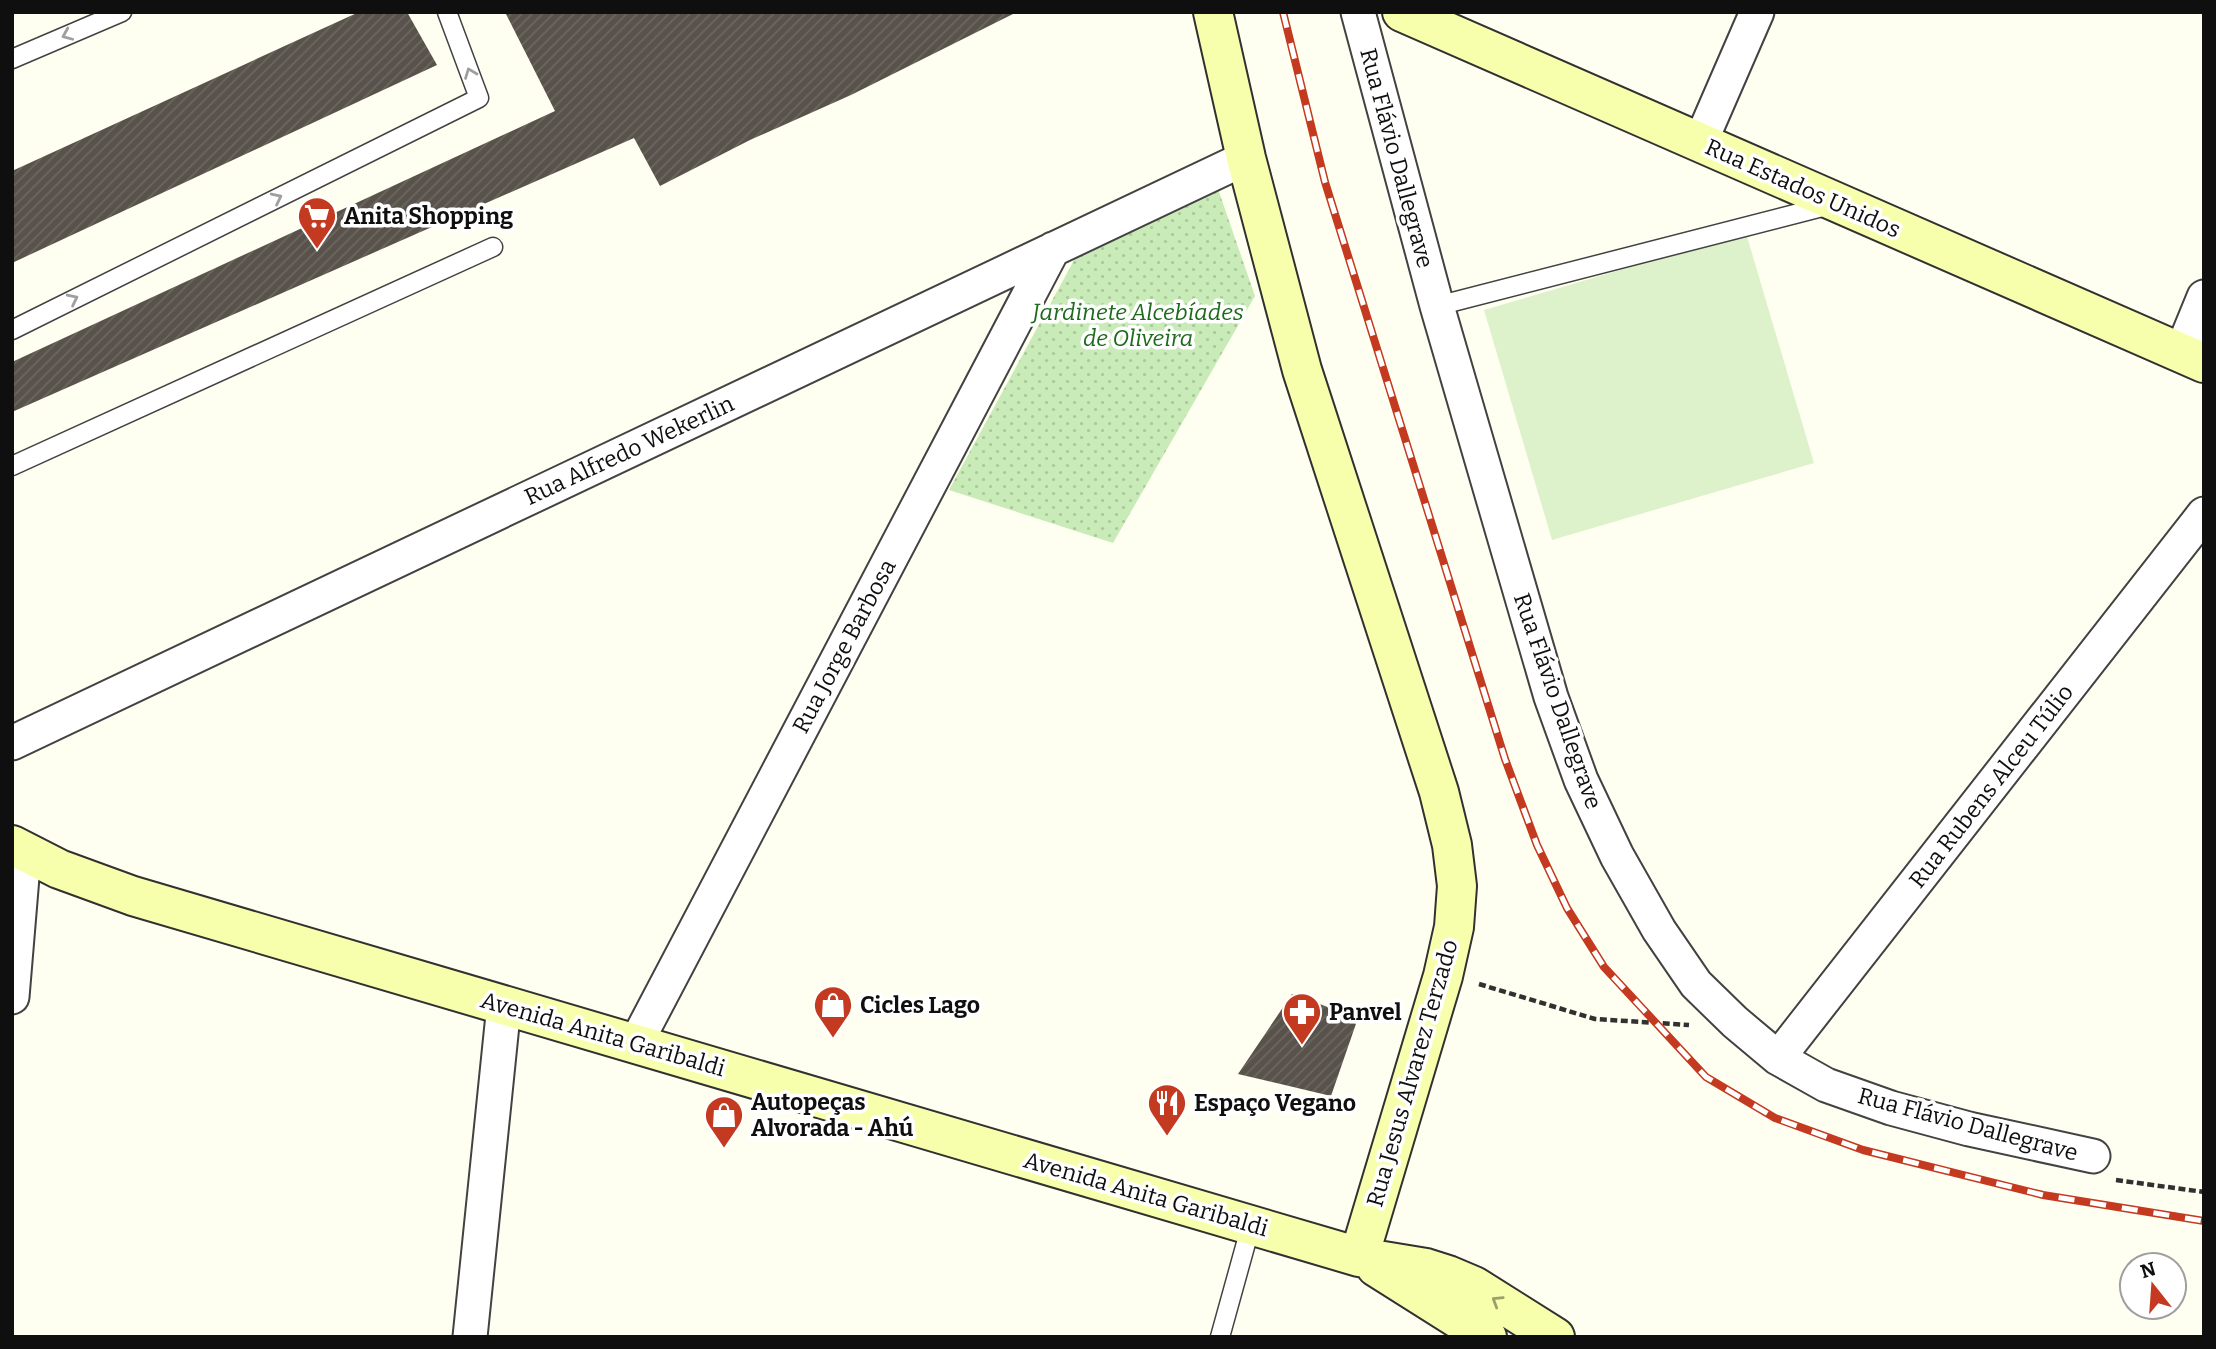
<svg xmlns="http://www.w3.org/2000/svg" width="2216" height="1349" font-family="Bitter,serif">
	<defs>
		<pattern id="green-dots" width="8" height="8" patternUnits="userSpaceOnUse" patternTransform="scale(1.75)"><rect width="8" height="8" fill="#c9ebb8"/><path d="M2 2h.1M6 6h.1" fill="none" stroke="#abc89d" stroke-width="1.8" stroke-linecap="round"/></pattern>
		<pattern id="building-hatch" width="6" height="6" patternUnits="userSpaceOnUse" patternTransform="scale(1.75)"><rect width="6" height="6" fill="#58524b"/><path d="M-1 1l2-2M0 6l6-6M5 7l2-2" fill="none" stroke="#6b6661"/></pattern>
	</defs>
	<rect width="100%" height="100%" fill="#fffff1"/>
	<path fill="url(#green-dots)" d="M 1218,189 L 1255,296 L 1113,543 L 949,490 L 1079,251 Z"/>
	<path fill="#ddf2cb" d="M 1746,233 L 1814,463 L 1552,540 L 1484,310 Z"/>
	<path fill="url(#building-hatch)" d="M 359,12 L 407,12 L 437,65 L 12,263 L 12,171 Z
		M 505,12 L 1017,12 L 851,95 L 750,140 L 660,186 L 634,138 L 12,412 L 12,362 L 555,111 Z
		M 1292,994 L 1358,1018 L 1331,1096 L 1238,1074 Z"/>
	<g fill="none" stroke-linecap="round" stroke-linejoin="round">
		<g stroke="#424242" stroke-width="21">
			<path id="lane" d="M 12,59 L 122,12
				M 1437,306 L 1830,205
				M 12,330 L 479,98 L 447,12
				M 12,466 L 493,247
				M 1220,1337 L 1251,1225"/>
		</g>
		<g stroke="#424242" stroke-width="37">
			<path id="street" d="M 1358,12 L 1437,306 L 1551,697 L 1581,780 L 1617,856 L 1659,930 L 1696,984 L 1735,1022 L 1778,1058 L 1826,1085 L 1891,1108 L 1969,1129 L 2093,1156
				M 1700,143 L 1757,12
				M 2181,353 L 2204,297
				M 12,743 L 1246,158
				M 12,997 L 24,853
				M 636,1043 L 1053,249
				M 1778,1058 L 2204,514
				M 470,1337 L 504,1005"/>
		</g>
		<g stroke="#313131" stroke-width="42">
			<path id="secondary" d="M 1213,12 L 1246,158 L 1302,370 L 1439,792 L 1452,845 L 1457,886 L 1454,927 L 1443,976 L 1359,1257
				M 1402,12 L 2204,363
				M 12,845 L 59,869 L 133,896 L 1359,1257 L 1426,1268 L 1448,1275 L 1474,1286 L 1555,1337
				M 1376,1267 L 1487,1337"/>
		</g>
		<path stroke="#313131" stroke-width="4.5" stroke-dasharray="7 3.5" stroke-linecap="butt" d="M 1479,984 L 1595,1019 L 1689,1025
			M 2116,1180 L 2204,1192"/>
		<use href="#lane" stroke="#fff" stroke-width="18"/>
		<use href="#street" stroke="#fff" stroke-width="33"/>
		<use href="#secondary" stroke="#f8ffac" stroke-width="38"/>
		<g stroke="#c43a21" stroke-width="8">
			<path id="rail" d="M 1283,12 L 1325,182 L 1505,759 L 1537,845 L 1567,908 L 1604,967 L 1706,1077 L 1775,1118 L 1863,1150 L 2043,1195 L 2204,1221"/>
		</g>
		<use href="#rail" stroke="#fff" stroke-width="5" stroke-dasharray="16" stroke-linecap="butt"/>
	</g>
	<defs><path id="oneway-chevron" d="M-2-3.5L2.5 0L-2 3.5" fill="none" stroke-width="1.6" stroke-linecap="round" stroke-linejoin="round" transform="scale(1.75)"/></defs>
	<g stroke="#9f9f9f">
		<use href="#oneway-chevron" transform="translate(67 35) rotate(157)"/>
		<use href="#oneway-chevron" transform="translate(470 73) rotate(-111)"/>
		<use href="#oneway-chevron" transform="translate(277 198) rotate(-26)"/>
		<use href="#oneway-chevron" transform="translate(73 299) rotate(-26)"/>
	</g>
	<use stroke="#9b9f6d" href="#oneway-chevron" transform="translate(1497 1301) rotate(-148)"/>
	<defs>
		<g id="supermarket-pin" transform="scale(2.0125)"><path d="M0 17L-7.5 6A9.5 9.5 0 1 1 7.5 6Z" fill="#c43a21" stroke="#fff"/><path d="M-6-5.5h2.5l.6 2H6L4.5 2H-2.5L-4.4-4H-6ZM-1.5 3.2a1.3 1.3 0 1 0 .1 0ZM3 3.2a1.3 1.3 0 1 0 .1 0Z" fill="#fff"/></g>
		<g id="shop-pin" transform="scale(2.0125)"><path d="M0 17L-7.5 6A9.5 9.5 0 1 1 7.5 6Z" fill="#c43a21" stroke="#fff"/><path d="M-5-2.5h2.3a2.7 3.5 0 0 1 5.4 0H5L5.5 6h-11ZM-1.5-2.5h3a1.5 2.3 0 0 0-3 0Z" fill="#fff"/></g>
		<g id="pharmacy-pin" transform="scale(2.0125)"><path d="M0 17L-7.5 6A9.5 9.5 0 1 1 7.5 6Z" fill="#c43a21" stroke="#fff"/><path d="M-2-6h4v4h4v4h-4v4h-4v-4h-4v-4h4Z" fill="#fff"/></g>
		<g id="restaurant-pin" transform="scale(2.0125)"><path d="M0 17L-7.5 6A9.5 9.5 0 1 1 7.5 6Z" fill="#c43a21" stroke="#fff"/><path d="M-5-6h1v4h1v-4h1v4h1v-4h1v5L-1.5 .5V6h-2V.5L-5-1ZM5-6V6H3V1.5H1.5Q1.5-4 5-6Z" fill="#fff"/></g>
	</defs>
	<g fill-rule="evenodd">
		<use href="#supermarket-pin" x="317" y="216"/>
		<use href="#shop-pin" x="833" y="1005"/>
		<use href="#pharmacy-pin" x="1302" y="1012"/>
		<use href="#restaurant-pin" x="1167" y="1103"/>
		<use href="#shop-pin" x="724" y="1115"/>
	</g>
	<g text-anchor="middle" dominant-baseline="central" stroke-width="7" stroke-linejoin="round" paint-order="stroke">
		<g font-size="23" fill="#0f0f0f" stroke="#fff">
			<text transform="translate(1397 158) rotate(75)">Rua Flávio Dallegrave</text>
			<text transform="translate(1803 188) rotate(24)">Rua Estados Unidos</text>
			<text transform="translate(629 450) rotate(-25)">Rua Alfredo Wekerlin</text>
			<text transform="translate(844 646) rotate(-62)">Rua Jorge Barbosa</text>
			<text transform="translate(1558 701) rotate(71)">Rua Flávio Dallegrave</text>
			<text transform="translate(1991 786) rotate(-52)">Rua Rubens Alceu Túlio</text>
			<text transform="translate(603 1034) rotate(16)">Avenida Anita Garibaldi</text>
			<text transform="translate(1412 1073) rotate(-74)">Rua Jesus Alvarez Terzado</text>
			<text transform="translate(1968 1124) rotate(15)">Rua Flávio Dallegrave</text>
			<text transform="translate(1146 1194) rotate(16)">Avenida Anita Garibaldi</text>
		</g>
		<g font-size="23" font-weight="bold" fill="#0f0f0f" stroke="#fff" text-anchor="start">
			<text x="344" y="216">Anita Shopping</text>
			<text x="860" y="1005">Cicles Lago</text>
			<text x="1329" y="1012">Panvel</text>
			<text x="751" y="1102">Autopeças<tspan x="751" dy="26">Alvorada - Ahú</tspan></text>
			<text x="1194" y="1103">Espaço Vegano</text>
		</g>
		<g font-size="23" font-style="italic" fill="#1d6a1c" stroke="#fff">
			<text x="1138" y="312">Jardinete Alcebíades<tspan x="1138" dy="26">de Oliveira</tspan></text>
		</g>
	</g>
	<rect width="2216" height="1349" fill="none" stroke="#0f0f0f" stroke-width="28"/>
	<g transform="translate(2153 1286) rotate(343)"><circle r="33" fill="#ffffff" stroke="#9f9f9f" stroke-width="2"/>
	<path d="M0-5L12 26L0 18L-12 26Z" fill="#c43a21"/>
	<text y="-10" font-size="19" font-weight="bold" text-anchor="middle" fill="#0f0f0f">N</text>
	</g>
</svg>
